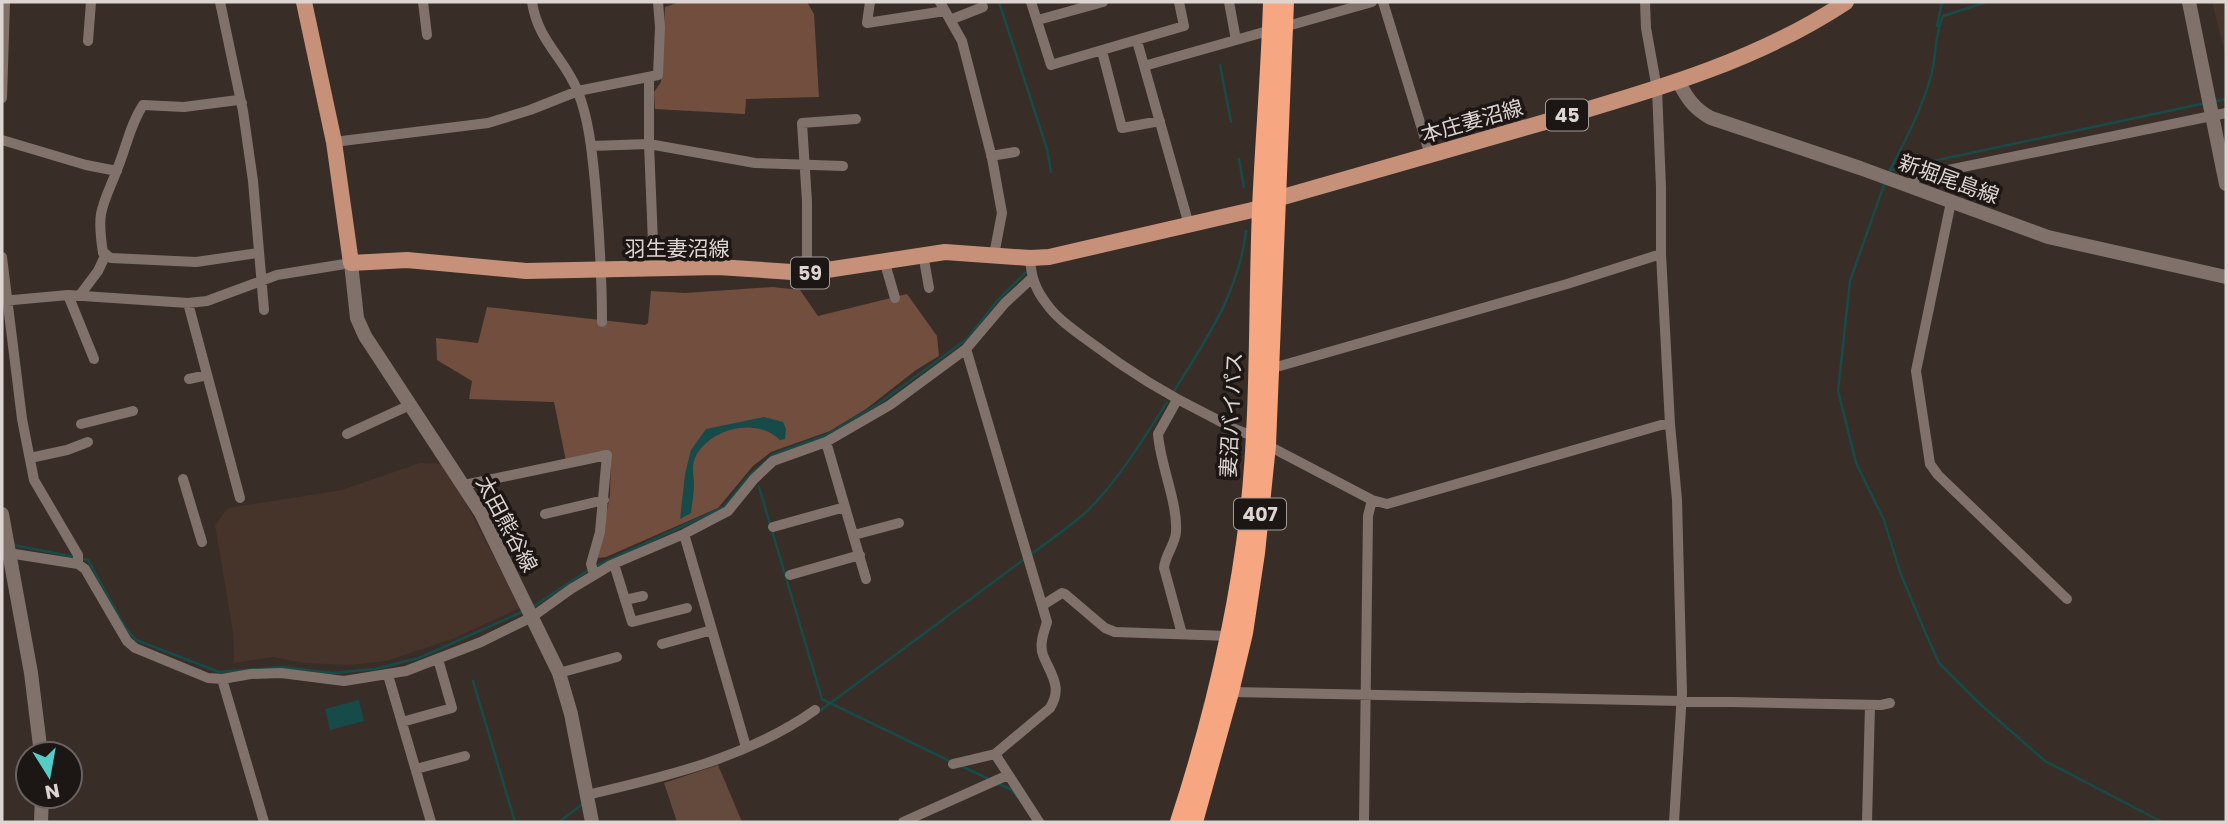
<svg xmlns="http://www.w3.org/2000/svg" width="2228" height="824" font-family="Poppins,'Noto Sans JP',sans-serif">
	<rect width="100%" height="100%" fill="#392d27"/>
	<path fill="#46342b" d="M 2212,2 L 2226,2 L 2226,57 Z
		M 420,463 L 442,464 L 467,505 L 520,608 L 455,638 L 386,661 L 349,665 L 305,663 L 273,657 L 234,663 L 233,632 L 215,525 L 228,508 L 342,490 Z"/>
	<path fill="#64493d" d="M 718,765 L 742,822 L 677,822 L 664,783 Z"/>
	<path fill="#724e3e" d="M 680,2 L 807,2 L 814,14 L 819,97 L 746,99 L 745,114 L 655,109 L 654,92 L 661,82 L 665,7 Z
		M 773,287 L 800,290 L 818,316 L 907,294 L 937,336 L 939,356 L 916,370 L 866,409 L 830,431 L 771,452 L 753,466 L 718,508 L 606,557 L 598,558 L 610,495 L 611,452 L 566,461 L 554,402 L 469,399 L 472,381 L 437,360 L 436,338 L 478,343 L 487,307 L 645,325 L 648,323 L 651,291 L 685,293 Z"/>
	<path fill="#164b49" d="M 764,417 L 783,422 L 786,429 L 785,439 L 780,440 C 756,416 708,429 695,458 C 691,468 694,475 694,485 C 694,494 692,504 691,513 L 680,519 L 685,474 L 691,450 L 706,429 Z
		M 359,700 L 364,721 L 330,730 L 325,709 Z"/>
	<g fill="none" stroke-linecap="round" stroke-linejoin="round">
		<path stroke="#164b49" stroke-width="2.5" d="M 999,2 L 1047,149 L 1051,172
			M 1937,26 L 1942,2
			M 1220,65 L 1231,122
			M 2216,101 L 2226,99
			M 1239,159 L 1244,187
			M 1891,170 L 2206,103
			M 1889,172 C 1905,141 1922,109 1931,76 C 1937,55 1934,35 1943,16 L 1987,2
			M 1885,182 L 1850,281 L 1838,391 L 1856,463 L 1884,520 L 1900,572 L 1925,632 L 1939,663 L 1979,703 L 2045,761 L 2162,822
			M 1174,391 C 1206,340 1239,292 1246,231
			M 759,487 L 822,699 L 950,761
			M 13,545 L 75,557
			M 1033,553 C 1050,540 1069,527 1085,513 C 1116,484 1144,438 1167,402
			M 82,559 L 88,560 L 125,627 L 136,640 L 219,672 L 282,667 L 333,673 L 375,669 L 419,658 L 522,612
			M 596,566 L 724,507 L 749,476 L 774,454 L 827,435 L 878,404 L 967,339 L 997,301 L 1025,273
			M 531,608 L 590,569
			M 473,681 L 515,822
			M 817,713 L 1023,560
			M 959,765 L 991,780
			M 997,783 L 1012,790 L 1017,797
			M 559,822 L 584,803"/>
		<path stroke="#80716b" stroke-width="10" d="M 220,2 L 243,111 L 253,181 L 264,310
			M 423,2 L 427,35
			M 532,2 C 538,42 565,58 578,92 C 589,120 592,152 595,182 C 599,229 602,275 602,322
			M 870,2 L 867,23 L 945,11
			M 940,2 L 962,41 L 992,158 L 1002,213 L 994,255
			M 1031,2 L 1051,65 L 1184,26 L 1179,2
			M 1229,2 L 1236,40
			M 1383,2 L 1430,155
			M 1645,2 L 1646,28 L 1657,89 L 1661,187 L 1661,254 L 1670,424 L 1677,500 L 1682,693 L 1674,822
			M 950,20 L 983,7
			M 1038,20 L 1103,2
			M 1284,27 L 1372,2
			M 88,41 L 91,2
			M 1137,41 L 1189,225
			M 1102,51 L 1122,128 L 1160,121
			M 1144,66 L 1271,30
			M 649,78 L 649,144 L 654,267
			M 2,98 L 5,2
			M 242,103 L 238,100 L 184,107 L 143,105 C 130,125 127,145 118,167 C 113,182 104,198 101,214 C 99,226 101,240 103,253 L 111,258 L 196,262 L 258,253
			M 2,140 L 86,165 L 117,171
			M 334,142 L 488,123 L 530,110 L 578,91 L 658,75 L 660,27 L 658,2
			M 591,146 L 649,144 L 755,163 L 843,166
			M 991,156 L 1015,152
			M 1907,186 L 1919,176 L 2226,113
			M 1951,202 L 1916,371 L 1930,464 L 1938,475 L 2067,599
			M 923,254 L 929,288
			M 2,257 L 22,419 L 34,480 L 78,555 L 78,564 L 85,569 L 127,641 L 135,648 L 208,678 L 222,679 L 251,674 L 281,673 L 344,681 L 406,671 L 481,642 L 532,617 L 571,589 L 611,565 L 684,534 L 728,511 L 754,479 L 773,461 L 826,442 L 890,405 L 966,349 L 1005,303 L 1032,278
			M 1030,258 C 1031,276 1035,289 1046,303 C 1057,319 1075,331 1090,342 C 1128,371 1167,395 1210,416 C 1224,423 1238,433 1254,435
			M 884,260 L 895,298
			M 807,273 L 807,202 L 802,123 L 856,119
			M 68,295 L 94,359
			M 80,295 L 98,271 L 106,254
			M 2,301 L 68,295 L 188,303 L 207,301 L 277,275 L 351,263
			M 188,303 L 240,498
			M 966,349 L 1047,622 C 1044,632 1039,644 1043,655 C 1051,675 1063,687 1050,708 L 995,754 L 1039,822
			M 1270,365 L 1280,366 L 1567,284 L 1661,254
			M 189,379 L 207,375
			M 1177,400 L 1158,434 C 1160,464 1178,503 1176,532 C 1175,545 1165,555 1164,568 L 1182,634
			M 81,424 L 133,411
			M 347,434 L 410,405
			M 826,442 L 866,579
			M 1267,445 L 1372,500 L 1387,504 L 1661,425 L 1670,424
			M 30,458 L 67,450 L 88,442
			M 183,479 L 202,542
			M 464,485 L 607,455 L 600,532 L 591,564 L 594,574
			M 545,514 L 604,500
			M 773,527 L 845,507
			M 684,534 L 746,747
			M 854,535 L 899,523
			M 2,552 L 78,564
			M 614,564 L 632,622 L 687,608
			M 790,575 L 860,555
			M 625,600 L 643,596
			M 1043,605 L 1062,593 L 1065,594 L 1105,628 L 1115,632 L 1229,636
			M 662,644 L 712,630
			M 559,673 L 617,657
			M 388,675 L 431,822
			M 222,679 L 264,822
			M 1230,692 L 1881,705 L 1890,703
			M 402,722 L 452,708 L 438,659
			M 953,764 L 995,754
			M 416,769 L 465,756
			M 587,795 C 665,777 749,757 815,710
			M 903,822 L 1008,775
			M 1364,822 L 1368,516 L 1372,500
			M 1867,822 L 1870,705"/>
		<path stroke="#80716b" stroke-width="14" d="M 2189,2 L 2226,184
			M 1678,81 C 1687,98 1694,109 1711,118 L 1860,168 L 2048,237 L 2226,277
			M 351,263 L 357,318 L 365,336 L 481,513 L 559,673 L 571,714 L 592,822
			M 2,514 L 31,673 L 41,754
			M 41,822 L 42,796"/>
		<path stroke="#c79179" stroke-width="16" d="M 304,2 L 334,142 L 351,263 L 407,260 L 526,271 L 718,267 L 807,273 L 945,252 L 1030,258 L 1049,257 L 1261,208 L 1276,199 C 1368,173 1460,146 1552,120 C 1654,90 1757,61 1846,2"/>
		<path stroke="#f6a782" stroke-width="18" d="M 1179,822 C 1212,721 1237,618 1249,512 C 1260,411 1257,309 1261,209 C 1264,140 1270,71 1272,2
			M 1194,822 L 1230,692 L 1244,633 L 1256,553 L 1267,445 L 1285,2"/>
	</g>
	<g text-anchor="middle" dominant-baseline="central" stroke-width="7" stroke-linejoin="round" paint-order="stroke">
		<g fill="#1c1614" stroke="#a39c98" stroke-width="2">
			<rect x="1546" y="99.5" width="42" height="31" rx="5"/>
			<rect x="791" y="257.5" width="38" height="31" rx="5"/>
			<rect x="1234" y="498.5" width="52" height="31" rx="5"/>
		</g>
		<g font-size="19" font-weight="bold" fill="#ddd5d1">
			<text x="1567" y="115">45</text>
			<text x="810" y="273">59</text>
			<text x="1260" y="514">407</text>
		</g>
		<g font-size="21" fill="#ddd5d1" stroke="#1c1614">
			<text transform="translate(1472 121) rotate(-16)">本庄妻沼線</text>
			<text transform="translate(1949 179) rotate(20)">新堀尾島線</text>
			<text x="677" y="248">羽生妻沼線</text>
			<text transform="translate(1231 415) rotate(-87)">妻沼バイパス</text>
			<text transform="translate(507 524) rotate(62)">太田熊谷線</text>
		</g>
	</g>
	<rect width="2228" height="824" fill="none" stroke="#ddd5d1" stroke-width="7"/>
	<g transform="translate(49 775) rotate(169)"><circle r="33" fill="#1c1614" stroke="#696260" stroke-width="2"/>
	<path d="M0-5L12 26L0 18L-12 26Z" fill="#54cdc7"/>
	<text y="-10" font-size="19" font-weight="bold" text-anchor="middle" fill="#ddd5d1">N</text>
	</g>
</svg>
